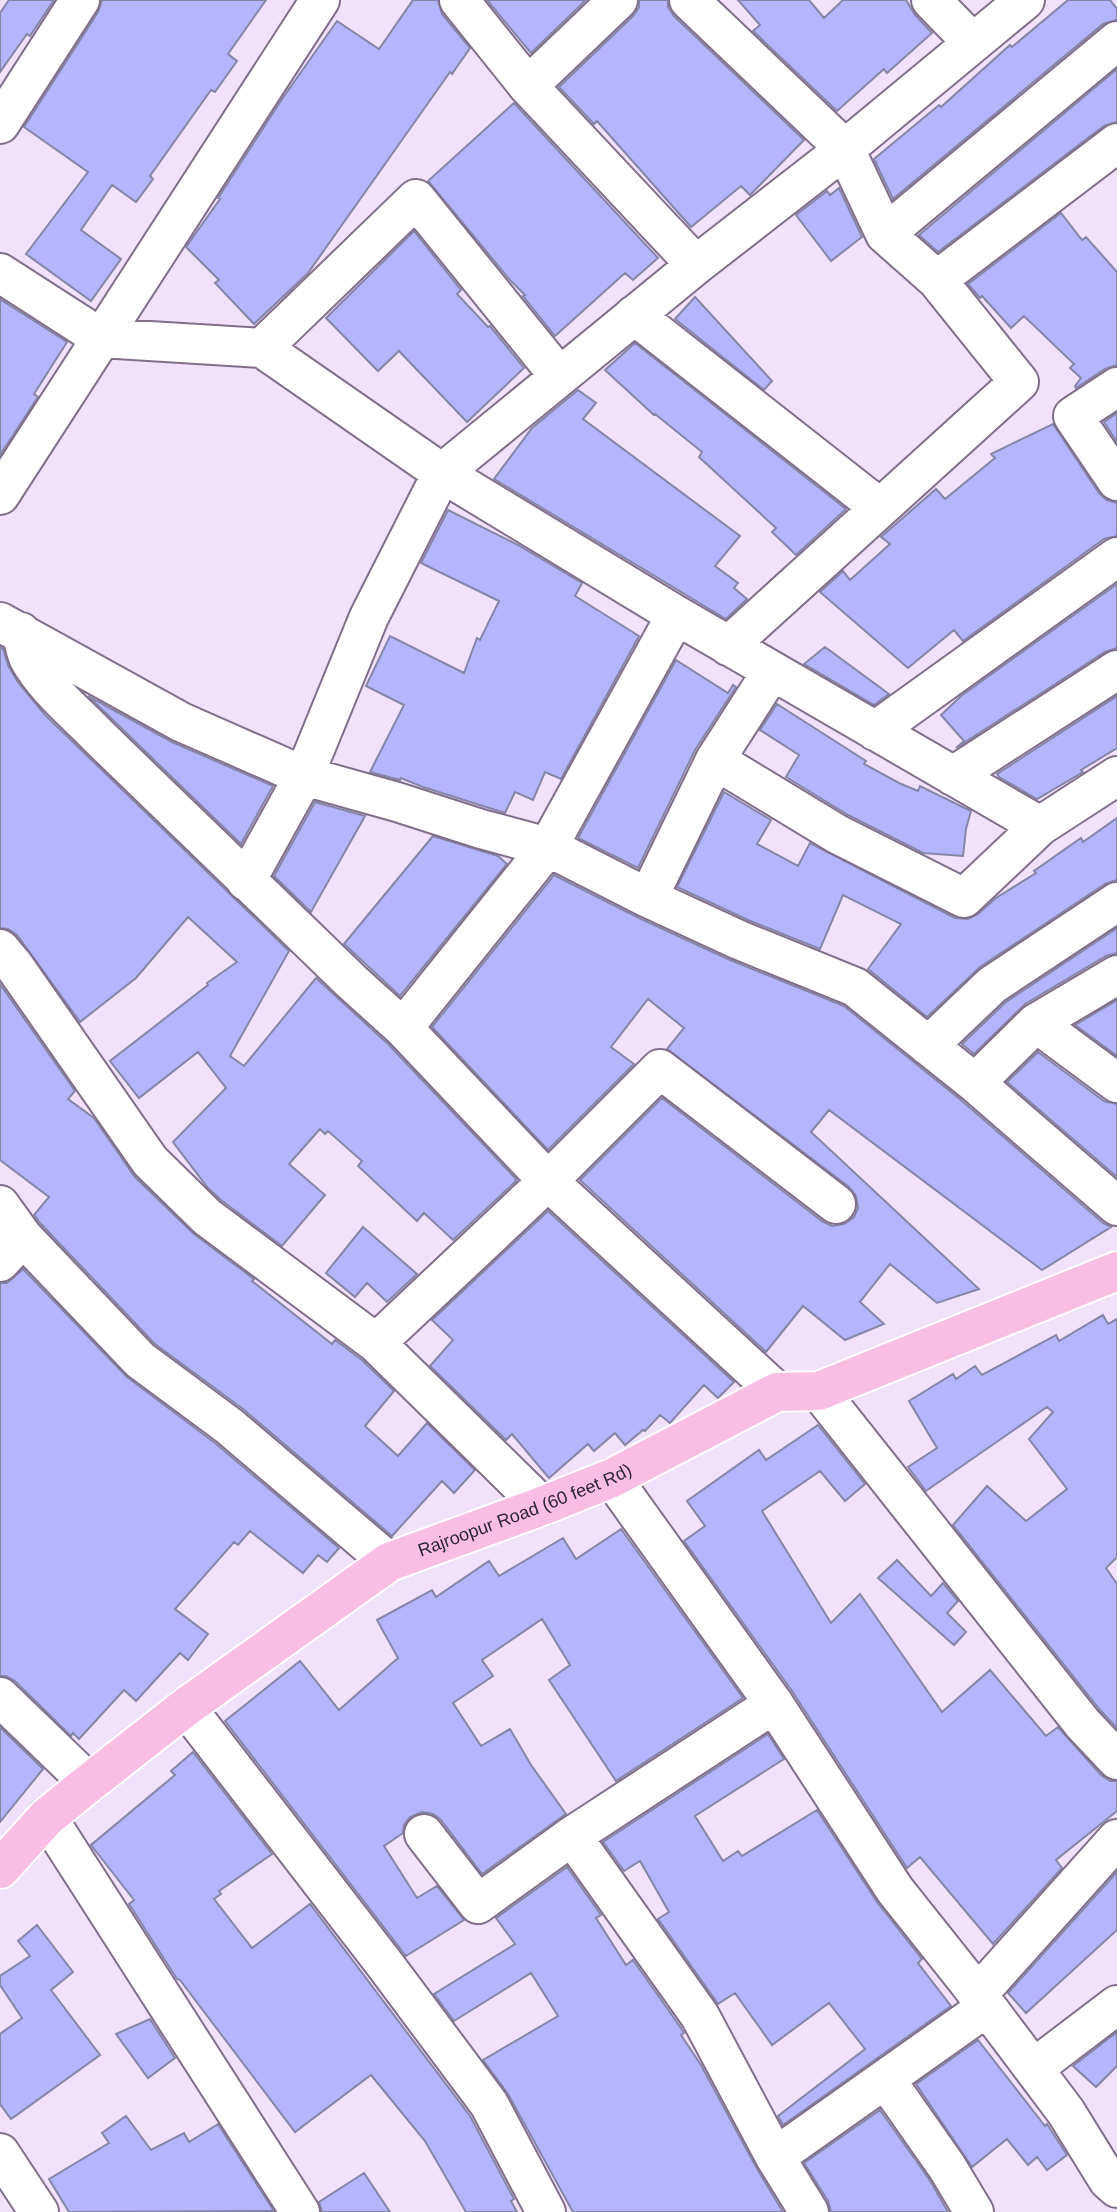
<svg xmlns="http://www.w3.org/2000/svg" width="1117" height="2212" font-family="Helvetica,sans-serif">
	<rect width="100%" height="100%" fill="#f1e1fb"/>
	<path fill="#b4b5fe" stroke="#8586a6" stroke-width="2" d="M 9,0 L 54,0 L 30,36 L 27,34 L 0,72 L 0,13 Z
		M 102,0 L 266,0 L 228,54 L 237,61 L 215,92 L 211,90 L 150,176 L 153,179 L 136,202 L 112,185 L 81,230 L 121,259 L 91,301 L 26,254 L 88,172 L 24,127 L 98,12 Z
		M 413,0 L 438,0 L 442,14 L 470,48 L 452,74 L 450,72 L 308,273 L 254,324 L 215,283 L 219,280 L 186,247 L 220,199 L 218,198 L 282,99 L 337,21 L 379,49 Z
		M 487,0 L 586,0 L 531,53 Z
		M 639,0 L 668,0 L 668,7 L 674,16 L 804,140 L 750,195 L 741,186 L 691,227 L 597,121 L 594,124 L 559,87 L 633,16 L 639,7 Z
		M 738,0 L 809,0 L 824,18 L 843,0 L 906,0 L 915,15 L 932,33 L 887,73 L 884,69 L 837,111 L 753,31 L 760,25 Z
		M 1068,0 L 1110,0 L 1117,9 L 1117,20 L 1103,24 L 893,199 L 874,159 L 939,105 L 941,107 L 1010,45 L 1012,47 Z
		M 1117,69 L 1117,122 L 1104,126 L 938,252 L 919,235 Z
		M 514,103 L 658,258 L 633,280 L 625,273 L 555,336 L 523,296 L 525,295 L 510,280 L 428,181 Z
		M 839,188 L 862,237 L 831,261 L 796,215 L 827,191 L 830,195 Z
		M 1061,213 L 1082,240 L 1086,237 L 1117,272 L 1117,365 L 1105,369 L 1076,388 L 1075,386 L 1081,378 L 1070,368 L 1074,364 L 1024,316 L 1011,328 L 982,296 L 980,298 L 968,284 Z
		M 414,231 L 461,290 L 457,294 L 488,327 L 490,326 L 524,368 L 467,422 L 399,351 L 378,371 L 326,318 Z
		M 695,297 L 772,381 L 764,390 L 675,319 Z
		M 0,299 L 67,342 L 34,394 L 38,397 L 0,455 Z
		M 635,343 L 846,509 L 796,555 L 772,532 L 776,528 L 699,457 L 702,452 L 655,414 L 654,415 L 605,370 Z
		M 578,390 L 596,403 L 583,419 L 740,536 L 715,566 L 738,583 L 734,588 L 747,599 L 726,619 L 494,479 L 532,428 Z
		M 1117,413 L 1117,442 L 1104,422 Z
		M 1053,424 L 1099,493 L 1107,500 L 1117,503 L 1117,536 L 1104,539 L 963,641 L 954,630 L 908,668 L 820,592 L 843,571 L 850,580 L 890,544 L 881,537 L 936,489 L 945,499 L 995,458 L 991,454 Z
		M 448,510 L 518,545 L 582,583 L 575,596 L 639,636 L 561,779 L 545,772 L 533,800 L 515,792 L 505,813 L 423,787 L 401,778 L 400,780 L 370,772 L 404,705 L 366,686 L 390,636 L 464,673 L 477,638 L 480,640 L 499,601 L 421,563 Z
		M 1117,584 L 1117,648 L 1105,652 L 956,748 L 964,741 L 941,715 L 961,696 Z
		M 0,647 L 3,649 L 8,665 L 17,681 L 45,715 L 289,951 L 230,1056 L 244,1066 L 316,978 L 388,1044 L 517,1180 L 453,1240 L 424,1213 L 417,1221 L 358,1166 L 362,1161 L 328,1131 L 325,1134 L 320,1129 L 289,1164 L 325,1195 L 282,1246 L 221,1200 L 208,1188 L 173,1142 L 226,1088 L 198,1052 L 139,1098 L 110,1061 L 208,985 L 207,983 L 237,962 L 188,917 L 136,978 L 80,1022 L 17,935 L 8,929 L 0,928 Z
		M 825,647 L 889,694 L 874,705 L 804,664 Z
		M 676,660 L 728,693 L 733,685 L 736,687 L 695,750 L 638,868 L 578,838 Z
		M 88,696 L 172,742 L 273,786 L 241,844 Z
		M 1117,696 L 1117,748 L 1081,770 L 1083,772 L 1037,799 L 999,777 L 997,774 Z
		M 777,704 L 866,761 L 864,764 L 899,783 L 918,791 L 920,786 L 971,811 L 966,829 L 963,856 L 923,853 L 848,815 L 786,777 L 799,755 L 760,730 Z
		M 724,792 L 771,820 L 757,844 L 798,866 L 810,843 L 955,918 L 968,919 L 978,914 L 996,898 L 1036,873 L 1034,871 L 1081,838 L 1083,842 L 1117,818 L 1117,880 L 1105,884 L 980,967 L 927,1017 L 868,969 L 901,924 L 843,895 L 820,949 L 748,920 L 677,887 Z
		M 315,802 L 365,816 L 311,912 L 274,876 Z
		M 433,836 L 498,856 L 507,864 L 400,996 L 344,944 Z
		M 554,875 L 639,918 L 730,960 L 844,1006 L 961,1100 L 1103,1223 L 1111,1227 L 1042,1270 L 829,1110 L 811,1132 L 979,1289 L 937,1303 L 890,1264 L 860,1302 L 884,1324 L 845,1340 L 803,1306 L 766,1352 L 580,1180 L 662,1098 L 823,1222 L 832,1226 L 844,1224 L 854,1217 L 858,1208 L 856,1196 L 849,1187 L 667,1049 L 684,1028 L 648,999 L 611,1047 L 634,1064 L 548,1150 L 432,1027 Z
		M 1117,928 L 1117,953 L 1106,956 L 1025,1004 L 974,1054 L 962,1044 L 1006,1002 Z
		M 0,984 L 75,1091 L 68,1099 L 94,1118 L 135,1177 L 194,1234 L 254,1279 L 252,1281 L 332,1344 L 335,1340 L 362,1360 L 394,1391 L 365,1426 L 398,1456 L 427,1423 L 475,1470 L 454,1493 L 442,1481 L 392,1536 L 243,1409 L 155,1344 L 40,1223 L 34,1215 L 49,1197 L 0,1160 Z
		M 1117,1000 L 1117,1056 L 1075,1025 Z
		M 1038,1052 L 1104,1101 L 1117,1104 L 1117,1177 L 1007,1082 Z
		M 548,1211 L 734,1382 L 718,1398 L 704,1385 L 670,1423 L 660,1415 L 645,1431 L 643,1430 L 625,1445 L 615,1433 L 594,1451 L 588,1444 L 549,1478 L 512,1434 L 506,1440 L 430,1366 L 453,1340 L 432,1320 Z
		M 363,1227 L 417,1274 L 387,1302 L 367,1283 L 355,1297 L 326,1273 Z
		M 23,1269 L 127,1377 L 215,1443 L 339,1548 L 327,1562 L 318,1555 L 303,1573 L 250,1531 L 238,1545 L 234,1542 L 175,1609 L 208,1634 L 188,1660 L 180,1653 L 136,1701 L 124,1690 L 79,1739 L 73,1733 L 71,1736 L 15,1681 L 6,1676 L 0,1676 L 0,1283 L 7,1283 Z
		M 1103,1315 L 1108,1324 L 1117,1319 L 1117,1557 L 1106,1568 L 1117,1584 L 1117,1728 L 1100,1710 L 953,1525 L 987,1486 L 1026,1521 L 1067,1489 L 1029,1439 L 1053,1412 L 1047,1407 L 926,1491 L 908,1467 L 937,1448 L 909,1401 L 953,1374 L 956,1379 L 975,1366 L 982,1375 L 1056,1335 L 1059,1341 Z
		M 818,1425 L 865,1484 L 845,1501 L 820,1471 L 762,1511 L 831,1623 L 860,1594 L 942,1712 L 990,1670 L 1046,1736 L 1058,1727 L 1101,1775 L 1110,1781 L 1117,1781 L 1117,1811 L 1056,1860 L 1062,1868 L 993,1944 L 920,1857 L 907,1868 L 792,1691 L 684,1541 L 705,1526 L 687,1501 L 759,1450 L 766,1460 Z
		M 621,1529 L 743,1698 L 616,1781 L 549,1680 L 570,1665 L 542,1619 L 482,1660 L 493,1676 L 453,1703 L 481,1746 L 510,1729 L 531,1765 L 566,1814 L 482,1874 L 441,1820 L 433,1814 L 422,1812 L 410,1817 L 404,1825 L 403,1833 L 384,1846 L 417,1898 L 437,1886 L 464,1920 L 406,1956 L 225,1721 L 300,1661 L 339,1710 L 398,1658 L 377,1620 L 432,1590 L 436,1597 L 489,1561 L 499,1576 L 563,1538 L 576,1559 Z
		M 897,1560 L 931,1596 L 943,1583 L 958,1601 L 947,1613 L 966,1632 L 954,1645 L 878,1578 Z
		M 0,1727 L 43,1769 L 0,1822 Z
		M 768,1734 L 784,1759 L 695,1816 L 723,1861 L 738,1851 L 742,1856 L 817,1810 L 877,1902 L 922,1959 L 918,1963 L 951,2006 L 783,2125 L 778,2116 L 865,2049 L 829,2003 L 772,2045 L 735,1993 L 718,2004 L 658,1919 L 669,1912 L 640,1861 L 624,1871 L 603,1842 Z
		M 193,1752 L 272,1854 L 219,1891 L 221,1894 L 214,1899 L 252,1948 L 310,1904 L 470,2116 L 514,2199 L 511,2201 L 517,2212 L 466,2212 L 425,2141 L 371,2075 L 295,2132 L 180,1980 L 177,1979 L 129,1904 L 134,1900 L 91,1845 L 175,1775 L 171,1771 Z
		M 567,1867 L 601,1915 L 596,1918 L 626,1965 L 633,1960 L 681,2028 L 684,2033 L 681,2035 L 701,2065 L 756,2167 L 783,2212 L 573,2212 L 508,2094 L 483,2060 L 558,2016 L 531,1973 L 454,2021 L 434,1994 L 515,1944 L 496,1918 Z
		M 1117,1872 L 1117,1930 L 1026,2013 L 1008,1993 Z
		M 37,1925 L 73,1972 L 51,1990 L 100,2055 L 11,2119 L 0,2104 L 0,2034 L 22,2018 L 0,1985 L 0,1976 L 30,1956 L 18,1941 Z
		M 150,2019 L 175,2058 L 148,2078 L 116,2034 Z
		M 1117,2032 L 1117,2066 L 1096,2087 L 1073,2066 Z
		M 978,2040 L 1045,2126 L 1047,2124 L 1067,2155 L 1047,2170 L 1037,2157 L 1028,2165 L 1007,2139 L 972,2167 L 916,2084 Z
		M 880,2110 L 929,2179 L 948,2212 L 831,2212 L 828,2201 L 804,2163 Z
		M 126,2116 L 151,2150 L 184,2133 L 189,2142 L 218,2124 L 274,2211 L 69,2212 L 49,2179 L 109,2143 L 102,2133 Z
		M 364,2173 L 390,2212 L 322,2212 L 319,2202 Z"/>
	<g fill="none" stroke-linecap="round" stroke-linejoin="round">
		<g stroke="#806e8b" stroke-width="42">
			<path id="minor" d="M 459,0 L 528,86 L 696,265
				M 689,0 L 845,149 L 885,234 L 937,280 L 1019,382 L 728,646
				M 931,0 L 972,42
				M 528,86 L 618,0
				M 0,124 L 80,0
				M 885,234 L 1117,41
				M 0,273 L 101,338 L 262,348 L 442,473 L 676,615 L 1040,826
				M 937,280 L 1117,143
				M 634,315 L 880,508
				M 262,348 L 416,199 L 559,376
				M 1117,387 L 1073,416 L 1117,481
				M 0,495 L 320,0
				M 0,622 L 181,722 L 304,776 L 397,802 L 481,829 L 548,847 L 648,898 L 739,940 L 855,987 L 975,1083 L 1117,1206
				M 21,632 C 24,641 25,651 29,659 C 45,688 76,713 99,737 L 351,981 L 403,1028 L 548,1181 L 777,1392
				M 875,731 L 1117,557
				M 715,760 L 837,834 L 964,898 L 1040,826 L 1117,776
				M 953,776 L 1117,670
				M 246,881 L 304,776 L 369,617 L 442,473 L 696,265 L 845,149 L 1025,0
				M 648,898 L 715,760 L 772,671
				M 0,949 L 15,967 L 150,1161 L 207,1217 L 376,1343 L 542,1506
				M 1036,1023 L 1117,1083
				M 403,1028 L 548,847 L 676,615
				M 928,1046 L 992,985 L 1117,902
				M 975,1083 L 1036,1023 L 1117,975
				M 0,1205 L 23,1237 L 140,1360 L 229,1426 L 389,1562
				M 0,1262 L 23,1237
				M 376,1343 L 548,1181 L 660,1069 L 836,1204
				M 819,1391 L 1083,1724 L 1117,1760
				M 612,1478 L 774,1704 L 895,1890 L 969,1983 L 1066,2112 L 1108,2180 L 1117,2188
				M 0,1697 L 89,1783
				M 186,1707 L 383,1962 L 489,2104 L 546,2212
				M 47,1817 L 300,2212
				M 424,1834 L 478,1904 L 572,1836 L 774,1704
				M 572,1836 L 700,2016 L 775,2157
				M 978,1994 L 1117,1839
				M 1034,2068 L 1117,2005
				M 886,2080 L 947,2167 L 974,2212
				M 0,2153 L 39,2212
				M 809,2212 L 775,2157 L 987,2007"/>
		</g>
		<g stroke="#fff" stroke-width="42">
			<g id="major">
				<path id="s1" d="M 0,1869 L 47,1817 L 89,1783 L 186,1707 L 389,1562 L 542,1506 L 612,1478 L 777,1392 L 819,1391 L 1117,1271"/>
			</g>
		</g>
		<use href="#minor" stroke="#fff" stroke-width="38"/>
		<use href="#major" stroke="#fabee5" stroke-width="38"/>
	</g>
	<g text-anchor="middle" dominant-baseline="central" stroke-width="7" stroke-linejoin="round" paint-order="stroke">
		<g font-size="18" fill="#2d2632" stroke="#f1e1fb">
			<text stroke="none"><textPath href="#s1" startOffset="642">Rajroopur Road (60 feet Rd)</textPath></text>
		</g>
	</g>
</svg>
